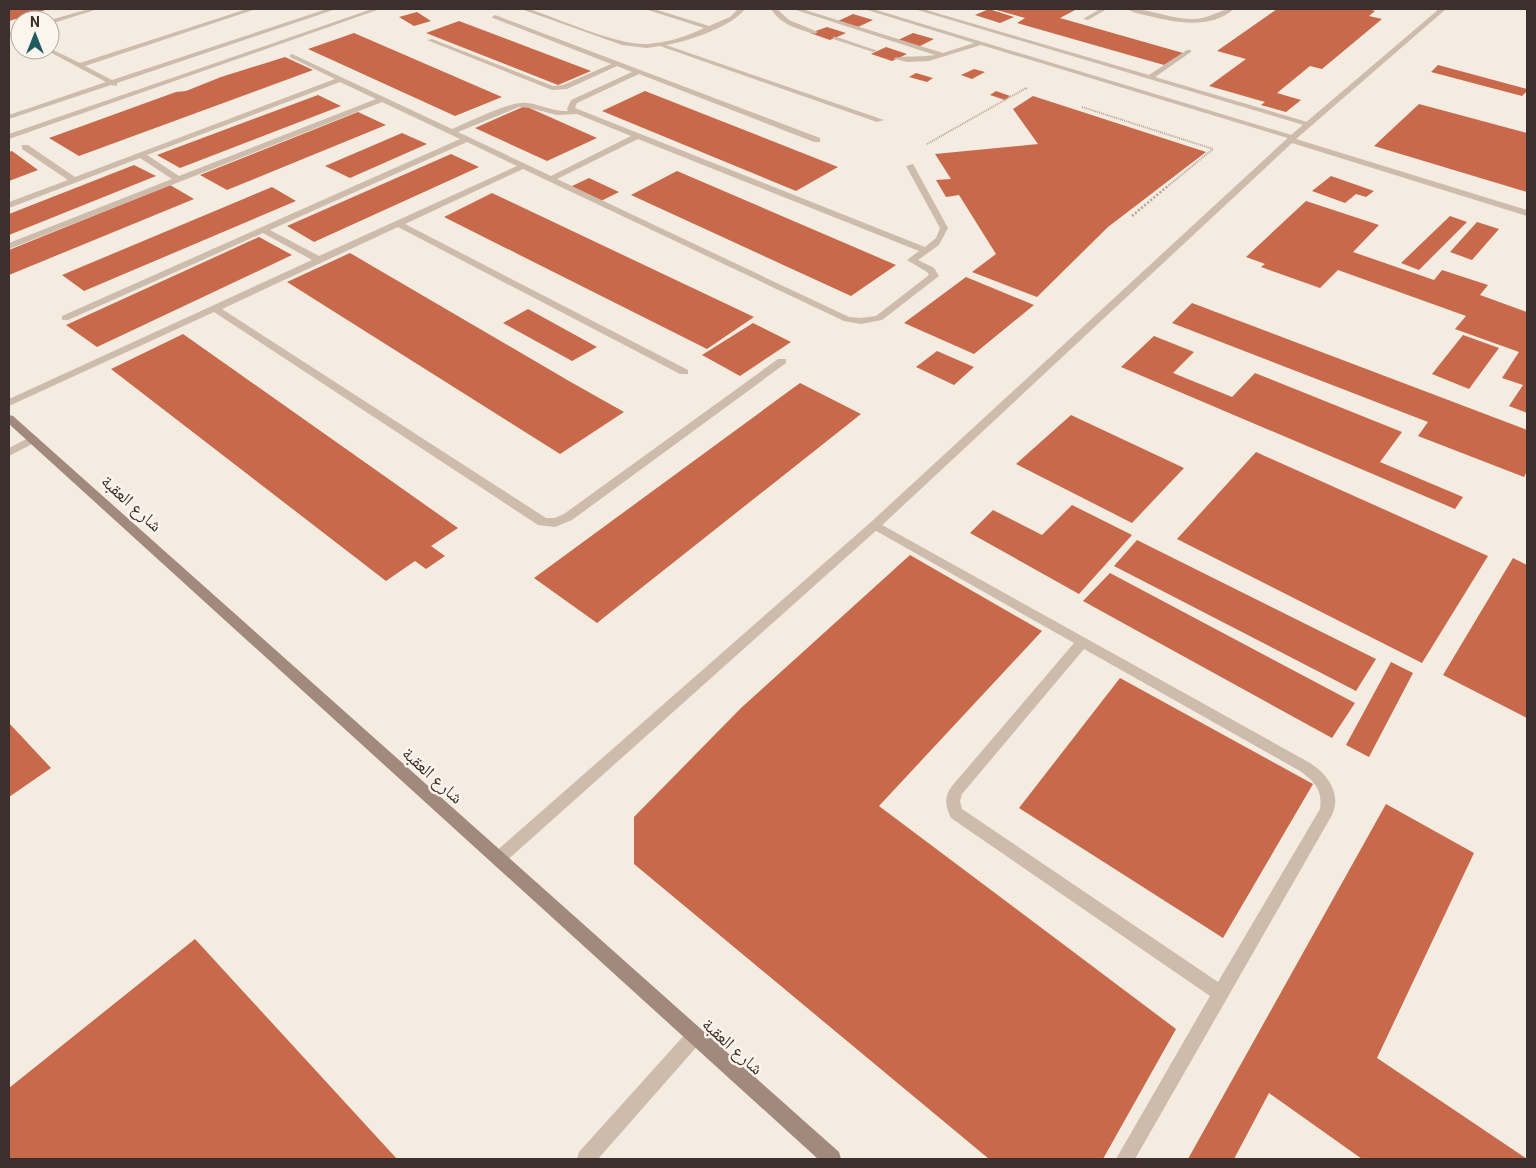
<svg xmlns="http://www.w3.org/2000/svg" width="1536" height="1168" font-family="Roboto,'Noto Naskh Arabic',sans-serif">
	<rect width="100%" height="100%" fill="#f4ebe1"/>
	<path fill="#c8694b" d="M 9,9 L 49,9 L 9,21 Z
		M 989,9 L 1014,17 L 1000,23 L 975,15 Z
		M 993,9 L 1077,9 L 1060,18 L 1183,53 L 1164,65 L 1017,23 L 1025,18 Z
		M 1277,9 L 1369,9 L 1375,11 L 1369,16 L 1382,19 L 1322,69 L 1310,66 L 1277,93 L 1301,100 L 1286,112 L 1261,105 L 1265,102 L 1209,86 L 1246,59 L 1217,51 Z
		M 417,12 L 431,21 L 414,26 L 399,17 Z
		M 853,14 L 873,20 L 858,27 L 838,21 Z
		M 459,21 L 591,71 L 558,85 L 426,33 Z
		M 827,27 L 846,33 L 830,40 L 810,33 Z
		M 354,33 L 502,97 L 455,116 L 308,49 Z
		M 913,33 L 934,39 L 918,47 L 898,40 Z
		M 886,47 L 907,54 L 892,61 L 871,54 Z
		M 285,57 L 313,70 L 79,156 L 49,138 L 176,92 L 186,91 L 221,77 Z
		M 1438,65 L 1527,89 L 1527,91 L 1522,96 L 1431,72 Z
		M 974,69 L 985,72 L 972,79 L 961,75 Z
		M 916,73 L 933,78 L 927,82 L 909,77 Z
		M 645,91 L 838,167 L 796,191 L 602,111 Z
		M 996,91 L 1010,96 L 1005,100 L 990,95 Z
		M 318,95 L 341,106 L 180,168 L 157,155 Z
		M 1033,96 L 1206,152 L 1108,227 L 1037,297 L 972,272 L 996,254 L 959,195 L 946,197 L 936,180 L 951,179 L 935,154 L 1038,144 L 1013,109 Z
		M 1419,104 L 1527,133 L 1527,192 L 1374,146 Z
		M 525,106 L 597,138 L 547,161 L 475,128 Z
		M 358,112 L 386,125 L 227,190 L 200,175 Z
		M 402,133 L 427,144 L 350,178 L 325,166 Z
		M 12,151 L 38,170 L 9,181 L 9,152 Z
		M 451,154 L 479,167 L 314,242 L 287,226 Z
		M 134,165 L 156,176 L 9,235 L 9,214 Z
		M 677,171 L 896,265 L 851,296 L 631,195 Z
		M 1331,176 L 1374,191 L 1366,197 L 1356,194 L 1345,203 L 1312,191 Z
		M 589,178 L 619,192 L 599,202 L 570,187 Z
		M 170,185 L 194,199 L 9,275 L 9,250 Z
		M 272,187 L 296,201 L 84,291 L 62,275 Z
		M 492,193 L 754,317 L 707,349 L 444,217 Z
		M 1306,201 L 1379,225 L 1353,252 L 1434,280 L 1442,270 L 1488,285 L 1480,295 L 1527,312 L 1527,413 L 1509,406 L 1523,385 L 1502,378 L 1519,352 L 1455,329 L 1466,316 L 1338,270 L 1320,288 L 1261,267 L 1265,264 L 1246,257 Z
		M 1450,216 L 1467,222 L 1419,270 L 1401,263 Z
		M 1477,222 L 1499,229 L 1472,260 L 1450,252 Z
		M 259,237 L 292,255 L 97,347 L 66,325 Z
		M 350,253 L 569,381 L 624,412 L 560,454 L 287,282 Z
		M 966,277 L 1034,305 L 974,354 L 904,323 Z
		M 1192,303 L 1527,430 L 1527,471 L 1524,477 L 1418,436 L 1428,422 L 1172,323 Z
		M 528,309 L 597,347 L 572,361 L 503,323 Z
		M 753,323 L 791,342 L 740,376 L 702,355 Z
		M 183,334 L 458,528 L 431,546 L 445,556 L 426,569 L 415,561 L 386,581 L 111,369 Z
		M 1463,335 L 1499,348 L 1469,389 L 1432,374 Z
		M 1154,336 L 1194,352 L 1173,373 L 1232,397 L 1255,373 L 1402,432 L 1380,462 L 1463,497 L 1455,509 L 1121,367 Z
		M 937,351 L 974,367 L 954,385 L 916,367 Z
		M 800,383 L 861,414 L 597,623 L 534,578 Z
		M 1071,415 L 1184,468 L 1132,523 L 1016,464 Z
		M 1256,452 L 1488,556 L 1422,663 L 1177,539 Z
		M 1072,505 L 1132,535 L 1079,594 L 970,533 L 993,510 L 1042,535 Z
		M 1137,540 L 1376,659 L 1356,691 L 1114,566 Z
		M 910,555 L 1042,631 L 879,806 L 1176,1029 L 1103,1159 L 989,1159 L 634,864 L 634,817 L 741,708 Z
		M 1513,558 L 1527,565 L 1527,718 L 1443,675 Z
		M 1110,573 L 1355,703 L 1332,738 L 1083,601 Z
		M 1391,662 L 1413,673 L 1369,757 L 1346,745 Z
		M 1120,678 L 1313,784 L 1223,938 L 1019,808 Z
		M 9,723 L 51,768 L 9,797 Z
		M 1386,804 L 1474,853 L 1377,1058 L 1527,1159 L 1362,1159 L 1269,1093 L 1234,1159 L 1188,1159 Z
		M 195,939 L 397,1159 L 9,1159 L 9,1088 Z"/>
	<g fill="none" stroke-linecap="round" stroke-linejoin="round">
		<path stroke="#b9a596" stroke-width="2" stroke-dasharray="1 1" stroke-linecap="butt" d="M 1082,107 L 1213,149 L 1168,186
			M 927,144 L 1026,88 L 1028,89"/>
		<path stroke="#b9a596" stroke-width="2.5" stroke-dasharray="2 2" stroke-linecap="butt" d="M 1132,216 L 1169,185"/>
		<path fill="#cdbbac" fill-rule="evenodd" d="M 89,9 L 98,9 L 50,24 L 50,20 Z
			M 247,9 L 256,9 L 85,66 L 112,80 L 327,9 L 336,9 L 117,83 L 117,86 L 111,85 L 9,119 L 9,115 L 106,82 L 46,50 L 51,49 L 80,63 Z
			M 372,9 L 380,9 L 9,139 L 9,134 Z
			M 521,9 L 529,9 C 559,19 619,46 648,44 C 668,42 686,37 704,28 L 645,9 L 654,9 L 709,26 L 730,17 L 738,9 L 745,9 C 731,27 689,41 666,45 L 884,120 L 877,122 L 660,46 L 647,48 L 622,45 Z
			M 771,9 L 777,9 L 789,20 L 818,32 L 815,34 C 798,29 781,25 771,9 Z
			M 793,9 L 802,9 L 943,53 L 974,43 L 864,9 L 873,9 L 1298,137 L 1291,139 L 981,45 L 929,61 L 907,62 L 895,59 L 894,58 C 897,56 926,57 935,55 Z
			M 914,9 L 923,9 L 1149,75 L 1187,50 L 1191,50 L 1191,52 L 1155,77 L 1314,124 L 1307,126 Z
			M 1100,9 L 1107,9 L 1088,20 L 1083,19 Z
			M 1127,9 C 1149,8 1170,19 1193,19 C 1209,19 1222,8 1234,9 C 1211,29 1176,23 1149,16 C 1141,14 1133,13 1127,9 Z
			M 20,29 L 20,33 L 9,37 L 9,33 Z
			M 833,37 L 837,37 L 878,51 L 873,52 L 833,39 Z
			M 34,435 L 39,439 L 38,441 L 9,456 L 9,448 Z
			M 875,521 L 1310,763 C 1327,774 1342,793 1332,815 L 1135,1159 L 1116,1159 L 1210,996 L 951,818 C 945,805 944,797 952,786 L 1074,643 L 871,528 L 869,525 ZM 1084,649 L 1300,771 C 1314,781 1323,790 1320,809 L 1218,982 L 962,809 L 960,801 L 962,794 Z"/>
		<path fill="#cdbbac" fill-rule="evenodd" d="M 1439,9 L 1446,9 L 1296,139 L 1527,210 L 1527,216 L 1292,143 L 879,528 L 503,864 L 498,866 L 493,864 L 490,859 L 493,854 L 871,522 L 1291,135 Z
			M 495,15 L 820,138 L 820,142 L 814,142 L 639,74 L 577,103 L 575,108 L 925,247 L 936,238 L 940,228 L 906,166 L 913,164 L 948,228 L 939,245 L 918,260 L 934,268 L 939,276 L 882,320 L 861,324 L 844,321 L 523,169 L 405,224 L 688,370 L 688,374 L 680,374 L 398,227 L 222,309 L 546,518 L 555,518 L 564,514 L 778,359 L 786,359 L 786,363 L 572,520 L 555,527 L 538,525 L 214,312 L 9,406 L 9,399 L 312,260 L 263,233 L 68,320 L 62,320 L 62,316 L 460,139 L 382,102 L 9,249 L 9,243 L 172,179 L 140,158 L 9,208 L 9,202 L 68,180 L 22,149 L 22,145 L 28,145 L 75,177 L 335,79 L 290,57 L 290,55 L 292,54 L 452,129 C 469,122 510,101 526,103 C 541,104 553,112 568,111 L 567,109 L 571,100 L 632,72 L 617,66 L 567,89 L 552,90 L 427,40 L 432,39 L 553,86 L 563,85 L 611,64 L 493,18 L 492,17 ZM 340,82 L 376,99 L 179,176 L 147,155 ZM 519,107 L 530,108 L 557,115 L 577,114 L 631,136 L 551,176 L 458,132 ZM 638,139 L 919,251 L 907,260 L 927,272 L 929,275 L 876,316 L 861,318 L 849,317 L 557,179 ZM 467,142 L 517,166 L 319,256 L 270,230 Z
			M 694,1028 L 700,1031 L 703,1037 L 700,1043 L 598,1159 L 577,1159 L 579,1152 L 688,1031 Z"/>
		<path fill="#a18a7d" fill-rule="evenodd" d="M 9,415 L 13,416 L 839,1152 L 841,1159 L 818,1159 L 9,424 Z"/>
	</g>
	<g text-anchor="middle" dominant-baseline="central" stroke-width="5" stroke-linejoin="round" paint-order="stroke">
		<g font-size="18" fill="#3b302b" stroke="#fbf5ee">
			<text transform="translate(132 503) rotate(42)">شارع العقبة</text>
			<text transform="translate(433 775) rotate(42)">شارع العقبة</text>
			<text transform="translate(733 1046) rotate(42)">شارع العقبة</text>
		</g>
	</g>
	<rect width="1536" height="1168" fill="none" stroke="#3b302b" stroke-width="20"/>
	<g transform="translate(35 35)"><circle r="24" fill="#fbf5ee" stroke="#aea6a0"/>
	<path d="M0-4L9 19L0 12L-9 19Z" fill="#1f5a5e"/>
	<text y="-8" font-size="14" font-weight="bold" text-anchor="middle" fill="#3b302b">N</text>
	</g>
</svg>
